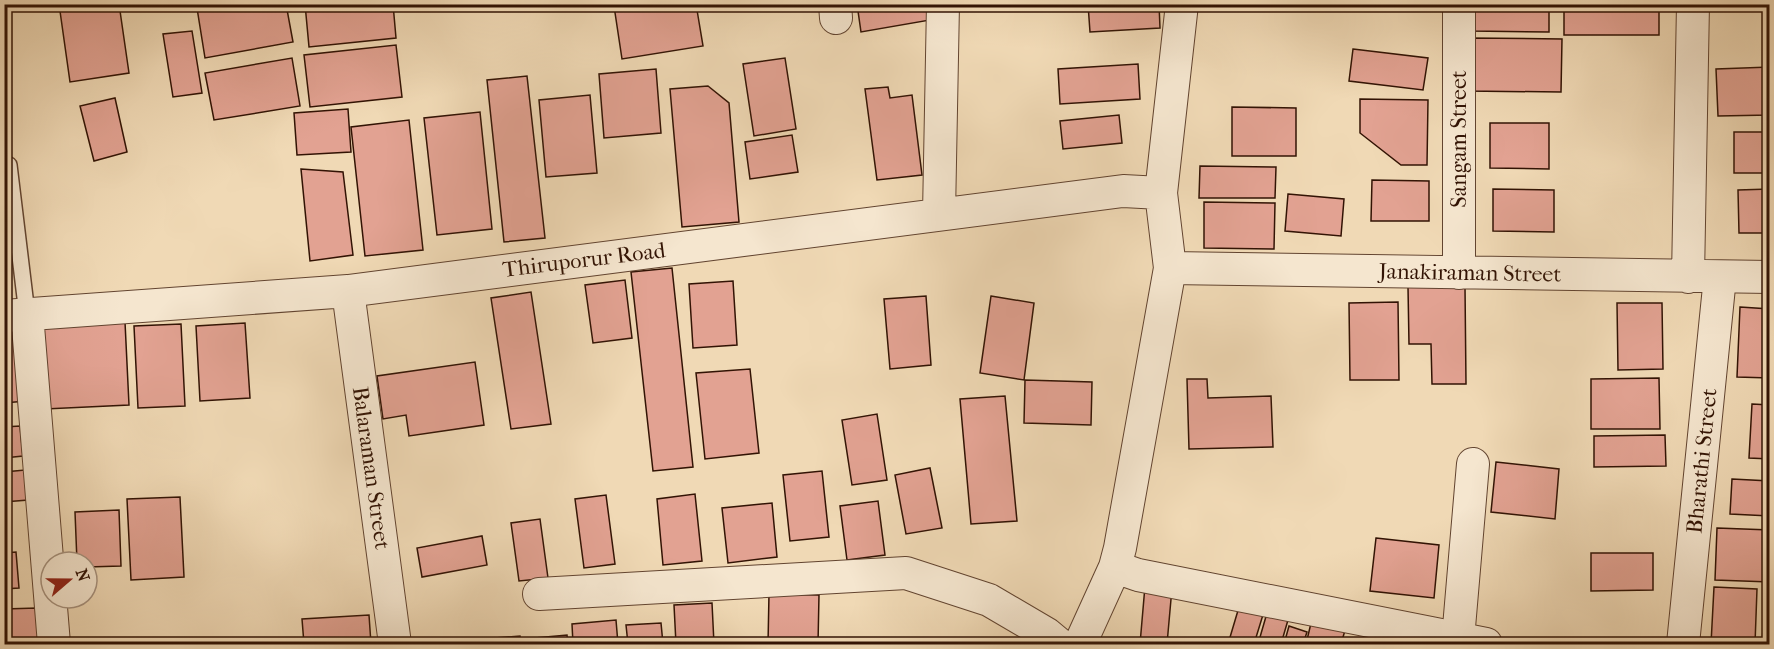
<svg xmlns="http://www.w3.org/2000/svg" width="1774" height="649" font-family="'IM FELL French Canon',serif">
	<rect width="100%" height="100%" fill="#f0d9b5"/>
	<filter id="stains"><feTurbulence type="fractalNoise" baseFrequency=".00333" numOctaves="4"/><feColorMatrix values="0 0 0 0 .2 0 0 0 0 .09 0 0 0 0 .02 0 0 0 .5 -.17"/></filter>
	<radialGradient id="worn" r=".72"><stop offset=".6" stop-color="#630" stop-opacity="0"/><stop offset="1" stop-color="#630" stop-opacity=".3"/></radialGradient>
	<path fill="#e2a292" stroke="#321304" stroke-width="1.5" d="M 59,4 L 119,4 L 129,73 L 70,82 Z
		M 217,4 L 286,4 L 293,42 L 205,58 L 197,8 Z
		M 305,4 L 393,4 L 396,38 L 309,47 Z
		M 696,4 L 703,46 L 622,59 L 614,6 Z
		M 857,4 L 934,4 L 936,19 L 861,32 Z
		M 1088,4 L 1159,4 L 1160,28 L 1090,32 Z
		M 1471,4 L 1549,4 L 1549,32 L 1471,31 Z
		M 1564,4 L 1659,4 L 1659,35 L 1564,35 Z
		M 192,31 L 202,93 L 173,97 L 163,34 Z
		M 1467,38 L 1562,39 L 1561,92 L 1466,91 Z
		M 396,45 L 402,97 L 310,107 L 304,55 Z
		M 1353,49 L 1428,58 L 1423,90 L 1349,81 Z
		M 292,58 L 300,106 L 214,120 L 205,73 Z
		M 785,58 L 796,129 L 754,136 L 743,64 Z
		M 1138,64 L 1140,99 L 1060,104 L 1058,69 Z
		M 1770,67 L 1770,115 L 1718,116 L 1716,69 Z
		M 656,69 L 661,133 L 604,138 L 599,74 Z
		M 527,76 L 545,238 L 504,242 L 487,80 Z
		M 708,86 L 729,103 L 739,222 L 682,227 L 670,89 Z
		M 888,87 L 890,98 L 912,95 L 922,175 L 877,180 L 865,89 Z
		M 590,95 L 597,173 L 546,177 L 539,100 Z
		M 115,98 L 127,152 L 94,161 L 80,106 Z
		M 1360,99 L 1428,100 L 1427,165 L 1401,165 L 1360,133 Z
		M 1232,107 L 1296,108 L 1296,156 L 1232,156 Z
		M 348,109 L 351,152 L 297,155 L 294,113 Z
		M 480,112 L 492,229 L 437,235 L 424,118 Z
		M 1119,115 L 1122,143 L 1063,149 L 1060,121 Z
		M 409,120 L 423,250 L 365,256 L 351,127 Z
		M 1490,123 L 1549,123 L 1549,169 L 1490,168 Z
		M 1734,132 L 1770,132 L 1770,173 L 1734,173 Z
		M 792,135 L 798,172 L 750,179 L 745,142 Z
		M 1200,166 L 1276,167 L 1275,198 L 1199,198 Z
		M 301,169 L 343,172 L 353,255 L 310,261 Z
		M 1372,180 L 1429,181 L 1429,221 L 1371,221 Z
		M 1493,189 L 1554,190 L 1554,232 L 1493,231 Z
		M 1770,189 L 1770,233 L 1739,233 L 1738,190 Z
		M 1288,194 L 1344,199 L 1341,236 L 1285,231 Z
		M 1204,202 L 1275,203 L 1274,249 L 1204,248 Z
		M 672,268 L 693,467 L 653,471 L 631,272 Z
		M 625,280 L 632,338 L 593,343 L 585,285 Z
		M 733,281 L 737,345 L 693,348 L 689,284 Z
		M 1408,287 L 1465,287 L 1466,384 L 1432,384 L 1431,344 L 1409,344 Z
		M 531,292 L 551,424 L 511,429 L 491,298 Z
		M 926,296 L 931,365 L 890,369 L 884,299 Z
		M 991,296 L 1034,303 L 1024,380 L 980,373 Z
		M 1398,302 L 1399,380 L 1350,380 L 1349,303 Z
		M 1617,303 L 1662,303 L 1663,369 L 1618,370 Z
		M 1740,307 L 1770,309 L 1770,378 L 1737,377 Z
		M 125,322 L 129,405 L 45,409 L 41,326 Z
		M 245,323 L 250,398 L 200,401 L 196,326 Z
		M 181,324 L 185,406 L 138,408 L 134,326 Z
		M 21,339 L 26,401 L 4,403 L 4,341 Z
		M 475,362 L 484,425 L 409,436 L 406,415 L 383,419 L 377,376 Z
		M 750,369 L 759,453 L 705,459 L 696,373 Z
		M 1659,378 L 1660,429 L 1591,429 L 1591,379 Z
		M 1187,379 L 1207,379 L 1208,398 L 1271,396 L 1273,447 L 1189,449 Z
		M 1025,380 L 1092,382 L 1091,425 L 1024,423 Z
		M 1005,396 L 1017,521 L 971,524 L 960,399 Z
		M 1752,404 L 1770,405 L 1770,459 L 1749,458 Z
		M 877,414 L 887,480 L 852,485 L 842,420 Z
		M 20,426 L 23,456 L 4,458 L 4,427 Z
		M 1665,435 L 1666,466 L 1594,467 L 1594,436 Z
		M 1496,462 L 1559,469 L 1555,519 L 1491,512 Z
		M 930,468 L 942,528 L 906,534 L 895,475 Z
		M 25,470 L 28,500 L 4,502 L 4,472 Z
		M 822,471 L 829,537 L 790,541 L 783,475 Z
		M 1732,479 L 1770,481 L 1770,516 L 1730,514 Z
		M 695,494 L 702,561 L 663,565 L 657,499 Z
		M 606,495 L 615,564 L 584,568 L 575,499 Z
		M 180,497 L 184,577 L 131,580 L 127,499 Z
		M 878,501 L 885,555 L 847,560 L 840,506 Z
		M 772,503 L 777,557 L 728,563 L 722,508 Z
		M 119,510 L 121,566 L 87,567 L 87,562 L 77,562 L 75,512 Z
		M 540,519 L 548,578 L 519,581 L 511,523 Z
		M 1717,528 L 1770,530 L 1770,582 L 1715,580 Z
		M 482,536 L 487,565 L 422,577 L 417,548 Z
		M 1376,538 L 1439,545 L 1434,598 L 1370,591 Z
		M 16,552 L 19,588 L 4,589 L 4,553 Z
		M 1591,553 L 1653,553 L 1653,590 L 1591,591 Z
		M 1145,586 L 1172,588 L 1167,644 L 1140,644 Z
		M 1714,587 L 1757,589 L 1755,644 L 1711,644 Z
		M 769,594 L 819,595 L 818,644 L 768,644 Z
		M 1242,597 L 1266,605 L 1254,644 L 1228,644 Z
		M 1765,597 L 1770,597 L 1770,644 L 1762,644 Z
		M 712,603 L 714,644 L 676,644 L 674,605 Z
		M 37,608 L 38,638 L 4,639 L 4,609 Z
		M 1267,613 L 1288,620 L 1281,644 L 1258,644 Z
		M 369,615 L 371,644 L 304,644 L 302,619 Z
		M 1312,619 L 1346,627 L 1341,644 L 1306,644 Z
		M 616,620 L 618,644 L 573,644 L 572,624 Z
		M 661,623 L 663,644 L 628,644 L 626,625 Z
		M 1289,626 L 1307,632 L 1303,644 L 1284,644 Z
		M 567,635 L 568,644 L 525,644 L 524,639 Z
		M 520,636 L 521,644 L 469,644 L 469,640 Z
		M 466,638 L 466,644 L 402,644 L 402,642 Z"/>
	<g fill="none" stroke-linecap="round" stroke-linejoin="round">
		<g stroke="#624430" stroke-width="18">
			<path id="lane" d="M 9,165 L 27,314"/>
		</g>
		<g stroke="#624430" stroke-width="34">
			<path id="street" d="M 835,4 L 836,18
				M 1459,4 L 1459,273
				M 939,214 L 943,4
				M 1170,268 L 1770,277
				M 1688,277 L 1693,4
				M 348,291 L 395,644
				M 27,314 L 54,644
				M 4,316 L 348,291 L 1123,191 L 1161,193
				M 1115,567 L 1138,575 L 1486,644
				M 539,594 L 906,573 L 989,600 L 1047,634 L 1059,644
				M 1458,639 L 1473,464
				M 1080,644 L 1115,567 L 1120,548 L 1170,268 L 1161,193 L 1182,4
				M 1683,644 L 1720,277"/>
		</g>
		<use href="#lane" stroke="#f5e6cf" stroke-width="15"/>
		<use href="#street" stroke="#f5e6cf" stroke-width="32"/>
	</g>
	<g text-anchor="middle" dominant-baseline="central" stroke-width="5" stroke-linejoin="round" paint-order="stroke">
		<g font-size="22" fill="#321304" stroke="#f5e6cf">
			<text transform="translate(1459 139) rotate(-90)">Sangam Street</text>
			<text transform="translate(584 260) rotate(-7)">Thiruporur Road</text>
			<text transform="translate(1470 273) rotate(1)">Janakiraman Street</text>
			<text transform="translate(1702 461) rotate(-84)">Bharathi Street</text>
			<text transform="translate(371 468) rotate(82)">Balaraman Street</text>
		</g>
	</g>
	<rect width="1774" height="649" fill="none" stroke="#f0d9b5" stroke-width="24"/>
	<rect x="6" y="6" width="1762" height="637" fill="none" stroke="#321304" stroke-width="3"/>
	<rect x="12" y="12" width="1750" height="625" fill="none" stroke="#321304" stroke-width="1.5"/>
	<g transform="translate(69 580) rotate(70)"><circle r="28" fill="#f5e6cf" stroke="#a7927e" stroke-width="1.5"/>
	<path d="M0-4.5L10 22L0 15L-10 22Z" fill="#8f2418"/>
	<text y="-9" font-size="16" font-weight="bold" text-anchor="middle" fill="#321304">N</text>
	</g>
	<rect width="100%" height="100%" filter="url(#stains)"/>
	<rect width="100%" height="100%" fill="url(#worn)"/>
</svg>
